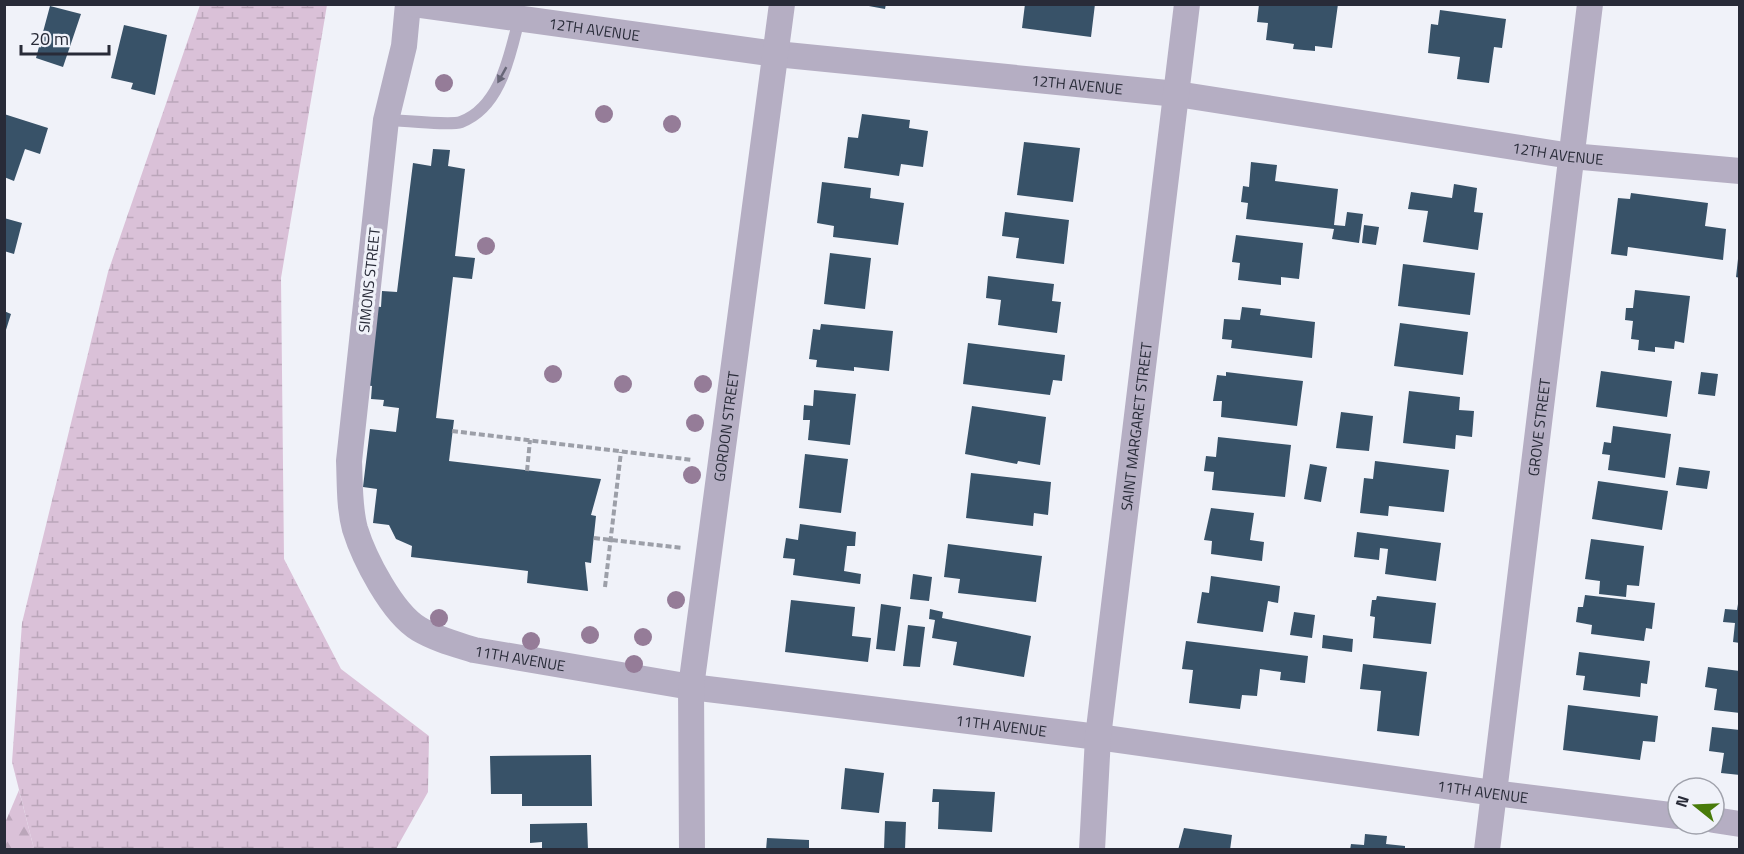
<svg xmlns="http://www.w3.org/2000/svg" width="1744" height="854" font-family="'Titillium Web',sans-serif">
	<defs>
		<pattern id="forest-firs" width="22" height="20" patternUnits="userSpaceOnUse" patternTransform="scale(1.5)"><rect width="22" height="20" fill="#dac1d8"/><path d="M5 1l3.5 6h-7zM16 11l3.5 6h-7z" fill="#bba6ba"/></pattern>
		<pattern id="wetland-marsh" width="20" height="14" patternUnits="userSpaceOnUse" patternTransform="scale(1.5)"><rect width="20" height="14" fill="#dac1d8"/><path d="M1 5h8M5 5V1M11 12h8M15 12V8" fill="none" stroke="#bba6ba"/></pattern>
	</defs>
	<rect width="100%" height="100%" fill="#f0f2f9"/>
	<path fill="url(#forest-firs)" d="M 19,790 L 34,849 L 5,850 L 5,823 Z"/>
	<path fill="url(#wetland-marsh)" d="M 200,5 L 327,5 L 281,278 L 284,559 L 341,669 L 429,736 L 428,792 L 396,849 L 34,849 L 12,762 L 22,623 L 108,272 Z"/>
	<path fill="#385268" d="M 858,4 L 886,4 L 885,9 Z
		M 1025,4 L 1095,4 L 1091,37 L 1022,28 Z
		M 1259,4 L 1338,4 L 1332,48 L 1315,46 L 1315,51 L 1293,49 L 1294,44 L 1266,40 L 1268,23 L 1257,22 Z
		M 50,6 L 81,14 L 63,67 L 36,58 Z
		M 1440,10 L 1506,19 L 1502,48 L 1494,47 L 1489,83 L 1457,79 L 1460,57 L 1428,53 L 1431,24 L 1438,25 Z
		M 124,25 L 167,35 L 155,95 L 131,89 L 133,83 L 111,78 Z
		M 4,114 L 48,128 L 40,154 L 25,149 L 14,181 L 4,177 Z
		M 862,114 L 910,120 L 909,128 L 928,131 L 923,167 L 901,164 L 899,176 L 844,168 L 848,137 L 858,138 Z
		M 1024,142 L 1080,148 L 1073,202 L 1017,195 Z
		M 433,149 L 450,150 L 448,166 L 465,169 L 455,256 L 475,258 L 472,279 L 453,277 L 436,418 L 454,420 L 449,461 L 601,479 L 591,515 L 596,516 L 591,563 L 585,562 L 588,591 L 527,583 L 528,571 L 411,557 L 412,546 L 396,539 L 389,525 L 373,523 L 377,489 L 363,487 L 370,429 L 396,432 L 399,408 L 383,406 L 384,400 L 371,399 L 372,386 L 363,385 L 373,306 L 381,307 L 382,291 L 397,292 L 413,163 L 431,166 Z
		M 1251,162 L 1277,165 L 1275,181 L 1338,189 L 1334,225 L 1345,226 L 1347,212 L 1363,214 L 1359,243 L 1332,239 L 1334,229 L 1246,219 L 1248,203 L 1241,202 L 1243,186 L 1249,187 Z
		M 822,182 L 871,188 L 870,198 L 904,203 L 898,245 L 833,237 L 834,226 L 817,223 Z
		M 1454,184 L 1477,188 L 1474,212 L 1483,213 L 1478,250 L 1423,242 L 1428,211 L 1408,209 L 1411,192 L 1452,198 Z
		M 1631,193 L 1708,203 L 1705,226 L 1726,229 L 1723,260 L 1628,247 L 1627,256 L 1611,254 L 1618,198 L 1630,199 Z
		M 1005,212 L 1069,220 L 1064,264 L 1016,258 L 1019,238 L 1002,236 Z
		M 4,218 L 22,223 L 14,254 L 4,251 Z
		M 1364,225 L 1379,227 L 1376,245 L 1362,243 Z
		M 1236,235 L 1303,243 L 1299,279 L 1281,277 L 1281,285 L 1238,280 L 1240,263 L 1232,262 Z
		M 830,253 L 871,258 L 865,309 L 824,304 Z
		M 1738,259 L 1740,259 L 1740,278 L 1736,277 Z
		M 1403,264 L 1475,273 L 1470,315 L 1398,306 Z
		M 988,276 L 1054,284 L 1052,301 L 1061,302 L 1057,333 L 998,325 L 1001,300 L 986,298 Z
		M 1635,290 L 1690,296 L 1684,343 L 1675,341 L 1674,349 L 1655,347 L 1655,352 L 1638,350 L 1639,340 L 1631,339 L 1633,321 L 1625,320 L 1626,308 L 1633,308 Z
		M 1242,307 L 1261,309 L 1260,315 L 1315,322 L 1312,358 L 1231,348 L 1232,340 L 1222,339 L 1224,319 L 1240,320 Z
		M 4,311 L 11,314 L 5,333 L 4,333 Z
		M 1400,323 L 1468,332 L 1463,375 L 1394,366 Z
		M 821,324 L 893,331 L 889,371 L 854,367 L 854,371 L 816,367 L 817,360 L 809,359 L 813,329 L 820,330 Z
		M 968,343 L 1065,355 L 1062,381 L 1053,380 L 1050,395 L 963,384 Z
		M 1601,371 L 1672,381 L 1667,417 L 1596,407 Z
		M 1226,372 L 1303,381 L 1297,426 L 1221,417 L 1222,401 L 1213,401 L 1217,375 L 1226,376 Z
		M 1701,372 L 1718,374 L 1715,396 L 1698,394 Z
		M 814,390 L 856,394 L 850,445 L 808,440 L 810,420 L 803,420 L 804,405 L 813,406 Z
		M 1409,391 L 1460,397 L 1459,410 L 1474,411 L 1472,437 L 1456,435 L 1455,449 L 1403,443 Z
		M 972,406 L 1046,417 L 1040,465 L 1018,461 L 1017,464 L 965,454 Z
		M 1341,412 L 1373,416 L 1369,451 L 1336,448 Z
		M 1613,426 L 1671,434 L 1665,478 L 1608,470 L 1610,455 L 1602,454 L 1604,442 L 1611,443 Z
		M 1218,437 L 1291,445 L 1285,497 L 1212,490 L 1214,472 L 1204,471 L 1206,456 L 1216,457 Z
		M 805,454 L 848,459 L 841,513 L 799,508 Z
		M 1375,461 L 1449,470 L 1444,512 L 1389,506 L 1388,516 L 1360,513 L 1364,478 L 1373,479 Z
		M 1310,464 L 1327,467 L 1321,502 L 1304,499 Z
		M 1679,467 L 1710,471 L 1707,489 L 1676,485 Z
		M 971,473 L 1051,482 L 1048,515 L 1034,513 L 1033,526 L 966,518 Z
		M 1598,481 L 1668,491 L 1662,530 L 1592,519 Z
		M 1211,508 L 1254,513 L 1250,540 L 1264,542 L 1262,561 L 1211,554 L 1212,541 L 1204,540 Z
		M 800,524 L 856,532 L 855,546 L 847,546 L 844,571 L 861,574 L 860,584 L 793,575 L 795,559 L 783,558 L 786,538 L 798,540 Z
		M 1357,532 L 1441,543 L 1436,581 L 1385,574 L 1388,549 L 1380,548 L 1379,560 L 1354,557 Z
		M 1591,539 L 1644,546 L 1639,586 L 1627,585 L 1626,597 L 1599,594 L 1600,581 L 1585,579 Z
		M 948,544 L 1042,556 L 1036,602 L 958,593 L 960,579 L 944,577 Z
		M 913,574 L 932,577 L 929,601 L 910,599 Z
		M 1211,576 L 1280,586 L 1278,603 L 1268,601 L 1263,632 L 1197,623 L 1202,592 L 1209,593 Z
		M 1585,595 L 1655,603 L 1652,629 L 1646,628 L 1644,641 L 1591,634 L 1592,625 L 1576,622 L 1578,607 L 1583,607 Z
		M 1377,596 L 1436,603 L 1431,644 L 1373,638 L 1375,617 L 1370,616 L 1372,600 L 1376,600 Z
		M 791,600 L 855,607 L 852,636 L 871,638 L 868,662 L 785,652 Z
		M 881,604 L 901,607 L 895,651 L 876,649 Z
		M 1738,604 L 1740,604 L 1740,643 L 1733,642 L 1735,623 L 1723,622 L 1725,609 L 1737,610 Z
		M 930,609 L 943,612 L 942,618 L 1031,636 L 1024,677 L 953,665 L 957,642 L 932,638 L 935,620 L 929,619 Z
		M 1294,612 L 1315,615 L 1312,638 L 1290,635 Z
		M 908,625 L 925,627 L 920,667 L 903,666 Z
		M 1323,635 L 1353,639 L 1352,652 L 1322,648 Z
		M 1186,641 L 1308,656 L 1305,683 L 1280,680 L 1281,672 L 1260,669 L 1257,696 L 1242,695 L 1240,709 L 1189,703 L 1193,670 L 1182,669 Z
		M 1579,652 L 1650,661 L 1647,684 L 1641,683 L 1640,697 L 1583,690 L 1585,676 L 1576,675 Z
		M 1363,664 L 1427,672 L 1419,736 L 1377,731 L 1381,691 L 1360,689 Z
		M 1708,667 L 1740,671 L 1740,713 L 1714,710 L 1717,689 L 1705,687 Z
		M 1568,705 L 1658,716 L 1655,742 L 1643,741 L 1640,760 L 1563,750 Z
		M 1712,727 L 1740,730 L 1740,775 L 1721,773 L 1724,753 L 1709,751 Z
		M 591,755 L 592,806 L 522,806 L 522,794 L 491,794 L 490,756 Z
		M 845,768 L 884,773 L 879,813 L 841,809 Z
		M 933,789 L 995,792 L 992,832 L 938,829 L 939,802 L 932,802 Z
		M 885,821 L 906,822 L 905,850 L 884,850 Z
		M 587,823 L 588,850 L 542,850 L 542,842 L 530,843 L 530,824 Z
		M 1184,828 L 1232,835 L 1230,850 L 1178,850 Z
		M 1365,834 L 1387,836 L 1386,844 L 1405,846 L 1405,850 L 1350,850 L 1351,844 L 1364,845 Z
		M 767,838 L 809,840 L 809,850 L 766,850 Z"/>
	<g fill="none" stroke-linecap="round" stroke-linejoin="round">
		<path stroke="#9c9fa8" stroke-width="4" stroke-dasharray="6 3" stroke-linecap="butt" d="M 452,431 L 693,460
			M 527,471 L 530,440
			M 594,538 L 683,548
			M 605,587 L 621,452"/>
		<path stroke="#b5aec3" stroke-width="12" d="M 386,120 C 401,120 450,126 461,122 C 501,107 510,54 519,19"/>
		<g stroke="#b5aec3" stroke-width="26">
			<path id="s1" d="M 408,4 L 404,46 L 386,120 L 349,461 C 350,483 349,507 355,529 C 364,558 392,613 419,629 C 436,639 455,644 474,650 L 691,687 L 1098,737 L 1494,793 L 1678,816"/>
			<path id="s2" d="M 414,4 L 776,54 L 1177,94 L 1571,156 L 1740,171"/>
			<path d="M 1714,820 L 1740,824"/>
			<path id="s3" d="M 692,850 L 691,687 L 782,4"/>
			<path id="s4" d="M 1092,850 L 1098,737 L 1187,4"/>
			<path id="s5" d="M 1487,850 L 1590,4"/>
		</g>
	</g>
	<g fill="#957c98">
		<circle cx="444" cy="83" r="9"/>
		<circle cx="604" cy="114" r="9"/>
		<circle cx="672" cy="124" r="9"/>
		<circle cx="486" cy="246" r="9"/>
		<circle cx="553" cy="374" r="9"/>
		<circle cx="623" cy="384" r="9"/>
		<circle cx="703" cy="384" r="9"/>
		<circle cx="695" cy="423" r="9"/>
		<circle cx="692" cy="475" r="9"/>
		<circle cx="676" cy="600" r="9"/>
		<circle cx="439" cy="618" r="9"/>
		<circle cx="590" cy="635" r="9"/>
		<circle cx="643" cy="637" r="9"/>
		<circle cx="531" cy="641" r="9"/>
		<circle cx="634" cy="664" r="9"/>
	</g>
	<defs><path id="oneway-solid" d="M-6-.8H1V-3.2L6.5 0L1 3.2V.8H-6Z" transform="scale(1.5)"/></defs>
	<use fill="#676677" href="#oneway-solid" transform="translate(502 75) rotate(119)"/>
	<g text-anchor="middle" dominant-baseline="central" stroke-width="6" stroke-linejoin="round" paint-order="stroke">
		<g font-size="15" fill="#282b38" stroke="#f0f2f9">
			<text stroke="none"><textPath href="#s2" startOffset="182">12TH AVENUE</textPath></text>
			<text stroke="none"><textPath href="#s2" startOffset="668">12TH AVENUE</textPath></text>
			<text stroke="none"><textPath href="#s2" startOffset="1154">12TH AVENUE</textPath></text>
			<text transform="translate(369 280) rotate(-84)">SIMONS STREET</text>
			<text stroke="none"><textPath href="#s3" startOffset="426">GORDON STREET</textPath></text>
			<text stroke="none"><textPath href="#s4" startOffset="426">SAINT MARGARET STREET</textPath></text>
			<text stroke="none"><textPath href="#s5" startOffset="426">GROVE STREET</textPath></text>
			<text stroke="none"><textPath href="#s1" startOffset="756">11TH AVENUE</textPath></text>
			<text stroke="none"><textPath href="#s1" startOffset="1242">11TH AVENUE</textPath></text>
			<text stroke="none"><textPath href="#s1" startOffset="1728">11TH AVENUE</textPath></text>
		</g>
	</g>
	<rect width="1744" height="854" fill="none" stroke="#282b38" stroke-width="12"/>
	<g transform="translate(1696 806) rotate(288)"><circle r="28" fill="#f0f2f9" stroke="#a0a2ac" stroke-width="1.5"/>
	<path d="M0-4.5L10 22L0 15L-10 22Z" fill="#487b0a"/>
	<text y="-9" font-size="16" font-weight="bold" text-anchor="middle" fill="#282b38">N</text>
	</g>
	<path d="M21 45v9h88v-9" fill="none" stroke="#282b38" stroke-width="3"/>
	<text x="30" y="45" font-size="18" fill="#282b38" stroke="#f0f2f9" stroke-width="4.5" paint-order="stroke">20 m</text>
</svg>
